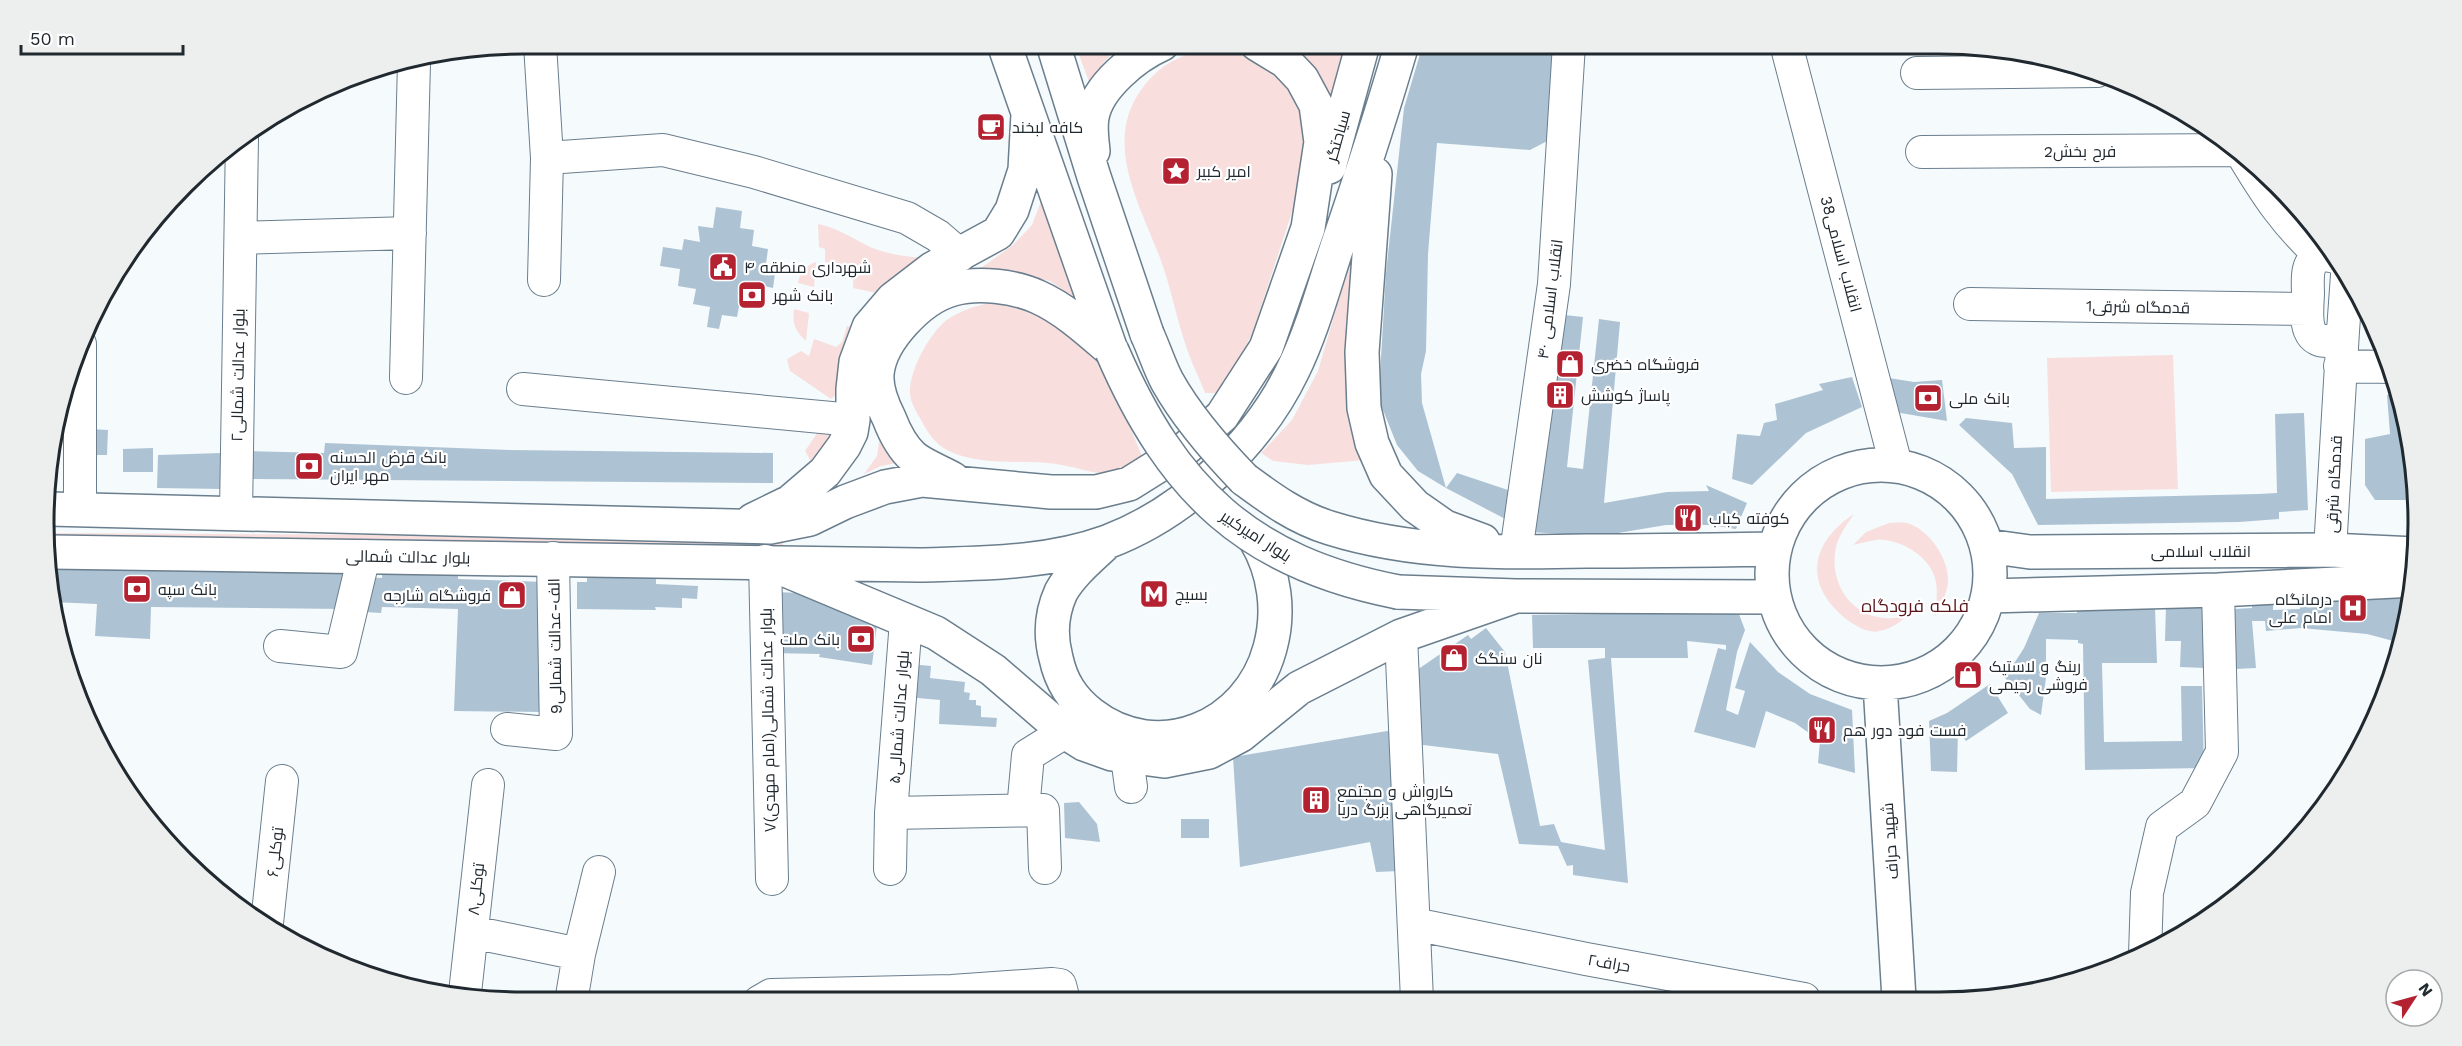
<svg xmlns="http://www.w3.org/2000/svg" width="2462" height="1046" font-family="'Work Sans',Cairo,sans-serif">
	<rect width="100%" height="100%" fill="#f5fafd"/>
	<path fill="#f8dfde" d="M 1075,44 L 1121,44 L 1104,62 L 1091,87 Z
		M 1288,44 L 1351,44 L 1333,116 L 1300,54 Z
		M 1218,48 L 1264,58 L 1295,94 L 1306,125 L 1309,149 L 1298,194 L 1253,331 L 1244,351 L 1222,388 L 1215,393 L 1205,393 C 1199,377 1191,362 1186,346 C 1176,317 1171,287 1160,258 C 1140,205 1103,143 1141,90 C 1162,61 1184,53 1218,48 Z
		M 1046,188 L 1084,305 L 1050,281 L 1003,272 L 967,278 L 1013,245 L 1032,225 Z
		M 1361,223 L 1365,460 L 1308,465 L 1273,461 L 1261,453 L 1292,420 L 1318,371 Z
		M 818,224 C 838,228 852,238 870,247 C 887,254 906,257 925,258 L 881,294 L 853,288 L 854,269 L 825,262 L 825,249 L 819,247 Z
		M 816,262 L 814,287 L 798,283 C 800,272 805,266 816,262 Z
		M 1009,301 L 1031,306 L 1083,339 L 1107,372 L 1144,461 C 1137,465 1127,472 1119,474 C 1103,477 1073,466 1056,464 C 1021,459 980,467 947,450 C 934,443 928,433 921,420 C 917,413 911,403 910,395 C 908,372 930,332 948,319 C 967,307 987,302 1009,301 Z
		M 794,309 L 809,313 L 806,341 C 795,330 792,324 794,309 Z
		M 847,326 L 858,328 L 839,392 L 831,399 L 790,371 L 787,359 L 801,351 L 809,356 L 814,339 L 836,347 L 842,342 Z
		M 2173,355 L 2178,489 L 2051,492 L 2047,358 Z
		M 826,420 L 838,430 L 813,465 L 805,451 Z
		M 881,427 L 897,463 L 881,466 L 864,474 L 877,456 Z
		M 1854,514 C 1847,524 1839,535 1836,547 C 1828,584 1853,621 1893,618 C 1899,618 1906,614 1911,612 C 1902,621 1893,628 1880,631 C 1868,634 1856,626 1846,619 C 1803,585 1810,543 1854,514 Z
		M 1889,523 C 1894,523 1902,522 1907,523 C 1930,530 1949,559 1948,582 C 1947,594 1940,606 1935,617 C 1936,603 1939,588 1934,575 C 1926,554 1898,538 1876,540 C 1869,541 1861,543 1853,545 L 1866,532 Z
		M 50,533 L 580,536 L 783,543 L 783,547 L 50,542 Z"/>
	<path fill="#adc3d3" d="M 1423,44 L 1554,44 L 1553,138 L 1530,150 L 1437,143 L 1428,254 L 1426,351 L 1421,374 L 1422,403 L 1446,488 L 1418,471 L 1397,445 L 1381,405 L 1380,375 L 1386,273 L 1404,108 Z
		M 716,207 L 742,211 L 740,228 L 754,230 L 752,246 L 768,249 L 766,264 L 776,266 L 773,288 L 760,285 L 757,304 L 740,301 L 737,317 L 722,315 L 719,329 L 707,327 L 710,307 L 693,304 L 696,289 L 678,286 L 680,269 L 660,266 L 663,247 L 682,250 L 684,239 L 700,242 L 698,226 L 713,228 Z
		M 1555,314 L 1583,317 L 1567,467 L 1583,469 L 1599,319 L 1620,322 L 1604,503 L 1667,492 L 1709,491 L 1706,485 L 1747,503 L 1736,529 L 1711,525 L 1666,525 L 1600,536 L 1528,532 Z
		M 1852,377 L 1862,407 L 1806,433 L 1752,485 L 1732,479 L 1737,434 L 1760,436 L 1764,423 L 1777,420 L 1775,404 L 1823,390 L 1819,384 Z
		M 1889,378 L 1914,382 L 1942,380 L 1947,421 L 1895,412 Z
		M 2396,393 L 2408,432 L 2408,435 L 2405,437 L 2406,459 L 2412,457 L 2417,500 L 2375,500 L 2365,485 L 2365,439 L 2390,434 L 2387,395 Z
		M 2304,413 L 2308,510 L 2279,512 L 2279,519 L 2239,522 L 2038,525 L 2012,474 L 1959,425 L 1966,418 L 2012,423 L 2014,448 L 2046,447 L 2046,499 L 2258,494 L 2277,493 L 2275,414 Z
		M 90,429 L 108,430 L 107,455 L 89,455 Z
		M 53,439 L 55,439 L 55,476 L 48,476 L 48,460 Z
		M 325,443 L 510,450 L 773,453 L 773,483 L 246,479 L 246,451 L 324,453 Z
		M 153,448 L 153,472 L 123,472 L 123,449 Z
		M 222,453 L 223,489 L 157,488 L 158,455 Z
		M 1457,473 L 1517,493 L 1513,523 L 1446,488 Z
		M 51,569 L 344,571 L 343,609 L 151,607 L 150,639 L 95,636 L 97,604 L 52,602 Z
		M 382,571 L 458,573 L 458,579 L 545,582 L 542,712 L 454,711 L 458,609 L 382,607 L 381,613 L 365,612 L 366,577 L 382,578 Z
		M 587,576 L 656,577 L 656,584 L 698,586 L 697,599 L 682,598 L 682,608 L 655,607 L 656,610 L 577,609 L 577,582 L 587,582 Z
		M 2414,584 L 2401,643 L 2367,634 L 2301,628 L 2266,631 L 2265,621 L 2252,621 L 2256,668 L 2236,669 L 2233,609 L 2252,608 L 2252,601 L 2273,601 L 2273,610 L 2300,609 L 2298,595 Z
		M 774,592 L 802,593 L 878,617 L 872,665 L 819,657 L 820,654 L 771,653 Z
		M 2166,605 L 2206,606 L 2205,668 L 2180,667 L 2181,641 L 2165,641 Z
		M 1736,606 L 1745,630 L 1737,652 L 1726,710 L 1738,715 L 1745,691 L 1735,688 L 1750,642 L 1778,672 L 1810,694 L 1852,710 L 1855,773 L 1818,763 L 1820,741 L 1795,723 L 1766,711 L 1755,748 L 1694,732 L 1718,648 L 1726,650 L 1726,645 L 1687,641 L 1688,658 L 1611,658 L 1628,883 L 1573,875 L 1573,865 L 1567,866 L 1558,846 L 1519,844 L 1498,754 L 1415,744 L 1414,672 L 1468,635 L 1471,639 L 1486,628 L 1505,652 L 1540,826 L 1554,824 L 1561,842 L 1605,850 L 1588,660 L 1605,658 L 1605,648 L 1533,648 L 1532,615 L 1605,614 L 1604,609 Z
		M 2155,608 L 2157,663 L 2102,663 L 2104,742 L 2182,741 L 2181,686 L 2202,686 L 2204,768 L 2085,770 L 2083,644 L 2078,643 L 2078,640 L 2046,639 L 2046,678 L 2041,715 L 2030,709 L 2002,674 L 2015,662 L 2024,648 L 2039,613 L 2077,613 L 2077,610 Z
		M 910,664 L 931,666 L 930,678 L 965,682 L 964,692 L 970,693 L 969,700 L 976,700 L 976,705 L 981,706 L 981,717 L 997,718 L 996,727 L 939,724 L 940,700 L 906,697 Z
		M 1990,684 L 2008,713 L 1966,741 L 1958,730 L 1957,772 L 1931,771 L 1929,721 L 1947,713 Z
		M 1393,730 L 1400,871 L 1376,872 L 1370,842 L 1240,867 L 1233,757 Z
		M 1079,802 L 1097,824 L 1100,842 L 1065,838 L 1064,803 Z
		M 1181,819 L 1209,819 L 1209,838 L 1181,838 Z"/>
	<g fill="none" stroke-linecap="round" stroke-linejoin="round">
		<g stroke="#6a7e8d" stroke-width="34">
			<path id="minor" d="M 540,44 L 547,158
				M 1786,44 L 1896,465
				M 1917,73 L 2097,71
				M 1922,152 L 2238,150
				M 2241,152 C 2266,194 2285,223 2321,256
				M 241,238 L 410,233
				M 2335,257 C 2328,255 2319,254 2313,261 C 2306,269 2308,284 2308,294 C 2307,315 2302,347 2335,340 L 2343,331 L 2347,275
				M 544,280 L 547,158 L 663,150 L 754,172 L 907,218 L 938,236 L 960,255
				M 1970,304 L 2307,309
				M 2340,366 L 2390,367
				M 406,378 L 414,62
				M 523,389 L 853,420
				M 80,509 L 80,344
				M 236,513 L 242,137
				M 2330,550 L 2343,331
				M 1516,552 L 1554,284 L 1569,44
				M 765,561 L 772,879
				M 1401,636 L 1417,1000
				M 280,646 L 341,652 L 364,556
				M 507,729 L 556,734 L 553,558
				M 1127,757 L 1131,787
				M 1023,810 L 1028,755 L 1065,732
				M 891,813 L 1043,810 L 1045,868
				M 890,869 L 891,813 L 906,621
				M 267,923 L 282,781
				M 1414,924 L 1586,959 L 1804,999
				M 472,932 L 579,954
				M 2145,955 L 2147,893 L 2162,827 L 2195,803 L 2222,752 L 2218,590
				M 465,993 L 488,785
				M 571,1002 L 579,954 L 599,872
				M 759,1002 L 771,995 L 952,991 L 1052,984 L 1060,985 L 1064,1001"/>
		</g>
		<g stroke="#6a7e8d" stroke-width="36">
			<path id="major" d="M 1004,44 L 1111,350
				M 1053,44 L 1094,177 L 1147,334
				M 1093,151 C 1092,141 1090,128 1092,117 C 1097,87 1135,56 1162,44
				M 1329,167 L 1363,44
				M 1375,174 L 1362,352 L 1364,408 L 1372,443 L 1386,475 L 1415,506 L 1445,527 L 1483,541
				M1772 574a109 109 0 1 1 218 0a109 109 0 1 1-218 0Z
				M 953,479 C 941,472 924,466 913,457 C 903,448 894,431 889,418 C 883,406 876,388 877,374 C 880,340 920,298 953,289 C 978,282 1014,286 1038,297 C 1065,309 1090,332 1112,351
				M 1244,479 C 1271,499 1297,518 1330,528 C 1413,554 1501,553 1587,551 C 1649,551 1711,550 1773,549
				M 49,509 L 770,527 L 810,519 L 845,502 L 885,487 L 922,480 L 1051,492 L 1096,492 L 1129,484 L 1185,449 L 1222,416 L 1266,348 L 1308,228 L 1321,142 L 1316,105 L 1302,79 L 1285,61 L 1257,44
				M 753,520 L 790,502 L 825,472 L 844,446 L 851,432 L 853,420 L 853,389 L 856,362 L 869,327 L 893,299 L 932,269 L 998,233 L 1012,210 L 1025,170 L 1028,114
				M 1104,545 C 1089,559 1071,574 1061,592 C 1051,614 1050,636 1056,658 C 1061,682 1072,699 1091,714 C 1158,766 1249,727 1270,648 C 1280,612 1275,572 1255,539
				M 1987,546 L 2030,552 L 2330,550 L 2415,554
				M 51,552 L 919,565 C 982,563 1046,564 1107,542 C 1184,513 1257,445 1293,370 C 1313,329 1325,282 1340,238 C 1362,174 1383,109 1402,44
				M 783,569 L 936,633 L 993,670 L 1065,732 L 1084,744 L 1112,754 L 1164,761 L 1209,752 L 1241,735 L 1299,688 L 1401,636 L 1516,596
				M 1398,592 L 1516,596 L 1773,597
				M 1989,596 L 2218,590 L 2415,580
				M 1880,684 L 1899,999"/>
		</g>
		<use href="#minor" stroke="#fff" stroke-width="32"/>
		<use href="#major" stroke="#fff" stroke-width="33"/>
		<g stroke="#6a7e8d" stroke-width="36" stroke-linecap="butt">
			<path id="major-bridge" d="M 1147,334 C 1154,349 1159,366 1167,381 C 1187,417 1215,449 1244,479
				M 1112,351 C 1172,490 1248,563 1398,592"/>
		</g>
		<use href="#major-bridge" stroke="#fff" stroke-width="33"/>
	</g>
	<defs>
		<g id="cafe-square" transform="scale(1.5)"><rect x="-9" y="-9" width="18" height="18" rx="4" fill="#b42232" stroke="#fff"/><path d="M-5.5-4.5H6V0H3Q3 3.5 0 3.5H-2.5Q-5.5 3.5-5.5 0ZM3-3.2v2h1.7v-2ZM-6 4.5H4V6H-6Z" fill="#fff"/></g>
		<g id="sight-square" transform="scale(1.5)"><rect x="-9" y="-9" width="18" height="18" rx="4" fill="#b42232" stroke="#fff"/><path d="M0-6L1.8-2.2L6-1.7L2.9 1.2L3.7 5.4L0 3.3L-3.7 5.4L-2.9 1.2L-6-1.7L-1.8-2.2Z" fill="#fff"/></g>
		<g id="civic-square" transform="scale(1.5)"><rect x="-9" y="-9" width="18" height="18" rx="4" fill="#b42232" stroke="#fff"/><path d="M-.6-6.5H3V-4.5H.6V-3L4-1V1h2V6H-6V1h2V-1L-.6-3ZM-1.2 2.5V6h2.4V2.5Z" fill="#fff"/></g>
		<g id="bank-square" transform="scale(1.5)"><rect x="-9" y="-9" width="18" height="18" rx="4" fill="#b42232" stroke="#fff"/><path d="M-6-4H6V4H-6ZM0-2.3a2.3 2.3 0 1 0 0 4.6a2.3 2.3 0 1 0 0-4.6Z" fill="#fff"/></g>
		<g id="shop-square" transform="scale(1.5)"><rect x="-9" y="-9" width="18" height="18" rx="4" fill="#b42232" stroke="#fff"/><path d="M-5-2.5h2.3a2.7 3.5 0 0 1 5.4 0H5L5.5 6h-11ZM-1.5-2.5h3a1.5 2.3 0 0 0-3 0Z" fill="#fff"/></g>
		<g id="building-square" transform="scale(1.5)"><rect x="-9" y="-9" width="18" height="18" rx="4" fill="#b42232" stroke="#fff"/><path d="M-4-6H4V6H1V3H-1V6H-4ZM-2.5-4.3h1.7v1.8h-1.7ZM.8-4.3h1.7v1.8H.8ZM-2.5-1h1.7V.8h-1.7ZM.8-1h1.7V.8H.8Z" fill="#fff"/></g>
		<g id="restaurant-square" transform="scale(1.5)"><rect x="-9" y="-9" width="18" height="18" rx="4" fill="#b42232" stroke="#fff"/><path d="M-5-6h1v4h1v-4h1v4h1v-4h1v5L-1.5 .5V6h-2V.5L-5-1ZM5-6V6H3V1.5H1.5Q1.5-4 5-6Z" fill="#fff"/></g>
		<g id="metro-square" transform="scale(1.5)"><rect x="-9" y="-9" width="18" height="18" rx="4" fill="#b42232" stroke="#fff"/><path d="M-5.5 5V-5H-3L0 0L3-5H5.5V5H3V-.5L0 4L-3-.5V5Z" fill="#fff"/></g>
		<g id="hospital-square" transform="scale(1.5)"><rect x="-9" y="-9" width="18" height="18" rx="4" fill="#b42232" stroke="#fff"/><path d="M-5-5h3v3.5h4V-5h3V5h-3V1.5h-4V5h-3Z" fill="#fff"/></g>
	</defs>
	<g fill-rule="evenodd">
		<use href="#cafe-square" x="991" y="127"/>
		<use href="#sight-square" x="1176" y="171"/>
		<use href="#civic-square" x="723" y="267"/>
		<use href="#bank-square" x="752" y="295"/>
		<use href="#shop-square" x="1570" y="364"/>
		<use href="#building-square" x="1560" y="395"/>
		<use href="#bank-square" x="1928" y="398"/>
		<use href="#bank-square" x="309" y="466"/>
		<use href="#restaurant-square" x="1688" y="518"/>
		<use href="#bank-square" x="137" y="589"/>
		<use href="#metro-square" x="1154" y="594"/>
		<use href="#shop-square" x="512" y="595"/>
		<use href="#hospital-square" x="2353" y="608"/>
		<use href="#bank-square" x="861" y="639"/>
		<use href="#shop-square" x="1454" y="658"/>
		<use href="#shop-square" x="1968" y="675"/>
		<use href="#restaurant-square" x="1822" y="730"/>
		<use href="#building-square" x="1316" y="800"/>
	</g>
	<g text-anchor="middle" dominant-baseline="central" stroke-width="4.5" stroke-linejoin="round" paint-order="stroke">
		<g font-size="16" fill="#20292f" stroke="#fff" text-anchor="start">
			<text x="1012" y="127">کافه لبخند</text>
			<text x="1197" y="171">امیر کبیر</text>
			<text x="744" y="267">شهرداری منطقه ۴</text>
			<text x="773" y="295">بانک شهر</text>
			<text x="1591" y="364">فروشگاه خضری</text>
			<text x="1581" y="395">پاساژ کوشش</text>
			<text x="1949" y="398">بانک ملی</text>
			<text x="330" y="457">بانک قرض الحسنه<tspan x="330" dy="18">مهر ایران</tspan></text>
			<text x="1709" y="518">کوفته کباب</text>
			<text x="158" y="589">بانک سپه</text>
			<text x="1175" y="594">بسیج</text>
			<text x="491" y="595" text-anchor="end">فروشگاه شارجه</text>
			<text x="2332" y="599" text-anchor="end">درمانگاه<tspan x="2332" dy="18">امام علی</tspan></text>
			<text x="840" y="639" text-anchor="end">بانک ملت</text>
			<text x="1475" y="658">نان سنگک</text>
			<text x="1989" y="666">رینگ و لاستیک<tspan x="1989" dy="18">فروشی رحیمی</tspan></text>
			<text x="1843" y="730">فست فود دور هم</text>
			<text x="1337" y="791">کارواش و مجتمع<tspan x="1337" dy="18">تعمیرگاهی بزرگ دریا</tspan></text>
		</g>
		<g font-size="16" fill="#20292f" stroke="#fff">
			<text transform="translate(1338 136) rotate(-74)">سیاحتگر</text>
			<text x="2080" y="151">2فرح بخش</text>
			<text transform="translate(1841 254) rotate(75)">38انقلاب اسلامی</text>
			<text transform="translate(1550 299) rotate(-83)">انقلاب اسلامی ۴۰</text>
			<text transform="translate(2138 307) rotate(1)">1قدمگاه شرقی</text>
			<text transform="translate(238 375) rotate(-89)">بلوار عدالت شمالی۲</text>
			<text transform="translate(2334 484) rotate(-87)">قدمگاه شرقی</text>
			<text transform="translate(1256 536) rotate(33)">بلوار امیرکبیر</text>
			<text x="2201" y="551">انقلاب اسلامی</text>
			<text transform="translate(408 557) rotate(1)">بلوار عدالت شمالی</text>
			<text transform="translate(555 646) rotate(-91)">9الف-عدالت شمالی</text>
			<text transform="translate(899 717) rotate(-86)">بلوار عدالت شمالی۵</text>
			<text transform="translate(768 720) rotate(-91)">۷بلوار عدالت شمالی(امام مهدی)</text>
			<text transform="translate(1890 841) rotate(-94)">شهید حراف</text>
			<text transform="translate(275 852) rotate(-84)">توکلی۶</text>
			<text transform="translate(476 889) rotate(-84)">توکلی۸</text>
			<text transform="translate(1609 963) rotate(10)">حراف۲</text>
		</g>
		<g font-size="18" fill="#5a151a" stroke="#fff">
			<text x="1915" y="605">فلکه فرودگاه</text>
		</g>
	</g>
	<path d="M0 0H2462V1046H0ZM523 54H1939A469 469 0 0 1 2408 523V523A469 469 0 0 1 1939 992H523A469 469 0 0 1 54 523V523A469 469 0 0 1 523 54Z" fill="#edeeee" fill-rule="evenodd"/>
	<path fill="none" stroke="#20292f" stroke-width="3" d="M523 54H1939A469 469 0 0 1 2408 523V523A469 469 0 0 1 1939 992H523A469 469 0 0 1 54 523V523A469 469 0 0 1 523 54Z"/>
	<g transform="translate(2414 998) rotate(54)"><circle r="28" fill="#ffffff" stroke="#a6a9ac" stroke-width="1.5"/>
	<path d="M0-4.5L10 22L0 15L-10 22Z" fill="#b42232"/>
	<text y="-9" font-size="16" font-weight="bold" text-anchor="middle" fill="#20292f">N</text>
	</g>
	<path d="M21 45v9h162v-9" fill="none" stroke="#20292f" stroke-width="3"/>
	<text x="30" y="45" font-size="18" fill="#20292f" stroke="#ffffff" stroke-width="4.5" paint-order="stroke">50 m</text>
</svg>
